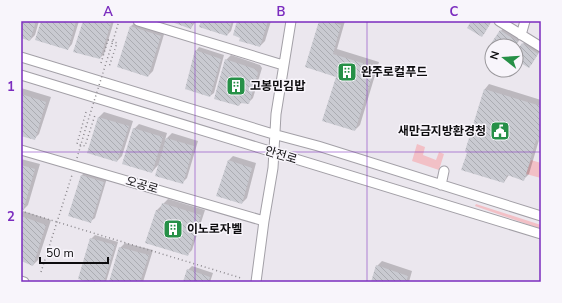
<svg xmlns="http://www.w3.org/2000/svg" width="562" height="303" font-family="'Nunito Sans','Noto Sans KR',sans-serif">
	<defs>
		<pattern id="building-back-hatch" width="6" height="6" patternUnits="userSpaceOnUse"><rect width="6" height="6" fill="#c9cad1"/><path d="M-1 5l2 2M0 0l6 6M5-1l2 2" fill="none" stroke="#abacb2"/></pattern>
	</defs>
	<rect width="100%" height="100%" fill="#ebe7ee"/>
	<path fill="#f2c0c6" d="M 417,144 L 425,147 L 423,155 L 436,160 L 439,152 L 444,154 L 439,170 L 412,161 Z
		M 531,160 L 541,163 L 541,178 L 526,174 Z
		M 476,204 L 541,225 L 541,229 L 475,206 Z"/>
	<path fill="#0003" d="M 21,21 L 39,21 L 35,35 L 30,40 L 21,37 Z
		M 42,21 L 79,21 L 72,44 L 68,49 Z
		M 84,21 L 114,21 L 104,54 L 100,58 Z
		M 171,21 L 196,21 L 191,28 Z
		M 202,21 L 234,21 L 231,31 L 227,35 Z
		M 238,21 L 271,21 L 265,41 L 260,46 Z
		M 320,21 L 345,21 L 337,49 L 379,62 L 360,125 L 355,130 Z
		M 472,21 L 490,21 L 491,22 L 484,34 Z
		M 136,22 L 165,31 L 153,71 L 148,76 L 131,26 Z
		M 504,27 L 521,38 L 515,46 L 494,46 L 491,44 Z
		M 525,41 L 540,51 L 531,65 L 516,59 L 516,54 Z
		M 199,47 L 224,55 L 214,93 L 210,96 L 196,51 Z
		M 231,55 L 260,65 L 262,68 L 253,98 L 248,103 L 242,102 L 239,105 L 226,60 Z
		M 489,84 L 541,100 L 541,141 L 539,140 L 529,174 L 524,179 L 509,175 L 504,182 L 485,89 Z
		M 21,88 L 51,97 L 39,134 L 34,139 L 21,135 Z
		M 104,112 L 133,121 L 122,156 L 117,161 L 88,152 L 99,117 Z
		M 139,124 L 167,133 L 165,140 L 172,133 L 198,141 L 187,178 L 182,183 L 159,164 L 152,172 L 134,129 Z
		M 233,156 L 256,163 L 247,198 L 242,203 L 228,161 Z
		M 21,159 L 40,164 L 28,205 L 23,210 L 21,209 Z
		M 86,171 L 107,178 L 95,218 L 91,221 L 69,215 L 82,175 Z
		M 168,199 L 205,210 L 192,250 L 187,255 L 147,242 L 157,210 Z
		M 23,211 L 51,220 L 38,260 L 33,265 L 21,260 L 21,213 Z
		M 95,235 L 118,242 L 106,282 L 92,282 L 91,239 Z
		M 125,243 L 153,250 L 143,282 L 110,282 L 120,248 Z
		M 382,261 L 412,271 L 409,282 L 372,282 L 377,266 Z
		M 192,266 L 213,273 L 210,282 L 184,282 L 188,270 Z"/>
	<path fill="url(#building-back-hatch)" d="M 21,21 L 36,21 L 30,41 L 21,38 Z
		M 41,21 L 76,21 L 68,50 L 35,40 Z
		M 83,21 L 103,21 L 111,23 L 100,59 L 73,52 Z
		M 169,21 L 193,21 L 191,29 Z
		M 201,21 L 232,21 L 227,36 L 199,27 Z
		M 237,21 L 268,21 L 260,47 L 239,41 L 240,38 L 233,35 Z
		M 319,21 L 329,21 L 341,25 L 333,54 L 375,67 L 355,131 L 322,121 L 336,77 L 305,67 Z
		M 471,21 L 484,21 L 490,24 L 482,37 L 467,28 Z
		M 130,26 L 161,36 L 148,77 L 117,67 Z
		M 500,30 L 518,42 L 515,46 L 490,45 Z
		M 522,43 L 538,54 L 529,68 L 516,60 L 516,52 Z
		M 195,50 L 221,59 L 210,97 L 185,89 Z
		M 225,59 L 255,69 L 258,73 L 249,104 L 240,103 L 239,106 L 214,99 Z
		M 484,89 L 541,106 L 541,142 L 536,140 L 524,181 L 507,175 L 504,183 L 461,170 L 467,153 L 465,151 Z
		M 21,94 L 46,102 L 35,140 L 21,136 Z
		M 98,117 L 129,126 L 117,162 L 87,153 Z
		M 133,128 L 163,137 L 152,173 L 122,164 Z
		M 166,138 L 194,146 L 183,184 L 155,176 Z
		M 228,160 L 252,168 L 242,204 L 216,196 Z
		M 21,165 L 35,169 L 23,211 L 21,210 Z
		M 81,175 L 104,182 L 91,223 L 68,216 Z
		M 162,203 L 201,215 L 188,256 L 145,243 L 156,210 L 160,211 Z
		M 21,216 L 46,225 L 33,266 L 21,261 Z
		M 90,238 L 115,245 L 104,282 L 88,282 L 78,279 Z
		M 119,247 L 149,255 L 140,282 L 109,282 Z
		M 376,265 L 408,276 L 406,282 L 371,282 Z
		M 187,269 L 210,277 L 208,282 L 183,282 Z"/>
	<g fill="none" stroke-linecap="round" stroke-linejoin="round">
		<g stroke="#a3a0a7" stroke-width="11">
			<path id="minor" d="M 138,21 L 283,65
				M 499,21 L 541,47
				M 521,35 L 525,21
				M 21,57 L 273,134 L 318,146 L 541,216
				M 21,75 L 541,234
				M 21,150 L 264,221
				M 441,185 L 444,171
				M 21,281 L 24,282
				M 256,282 L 264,221 L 273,168 L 276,114 L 291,21"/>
		</g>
		<path stroke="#8a878c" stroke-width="1.5" stroke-dasharray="1 3" stroke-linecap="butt" d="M 112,44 L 119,21
			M 101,63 L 108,40 L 117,43 L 109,67
			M 86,112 L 77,144 L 85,146 L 95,115
			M 77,158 L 86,127
			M 21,211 L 241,278
			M 41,272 L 72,175"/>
		<use href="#minor" stroke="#fff" stroke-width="9"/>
		<path stroke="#8a878c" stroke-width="1.5" stroke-dasharray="1 3" stroke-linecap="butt" d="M 86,127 L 112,44"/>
	</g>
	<path fill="none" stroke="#7b2cbf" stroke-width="1" stroke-opacity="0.55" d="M 195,21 L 195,282M 367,21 L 367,282M 21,152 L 541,152"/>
	<defs>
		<g id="building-square" transform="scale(1)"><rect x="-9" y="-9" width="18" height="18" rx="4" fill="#269047" stroke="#f8f5fb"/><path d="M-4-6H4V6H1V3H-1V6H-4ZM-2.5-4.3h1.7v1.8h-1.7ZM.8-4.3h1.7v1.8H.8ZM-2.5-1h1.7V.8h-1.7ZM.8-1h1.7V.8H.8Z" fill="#fff"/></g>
		<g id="civic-square" transform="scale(1)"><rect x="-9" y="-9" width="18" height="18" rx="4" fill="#269047" stroke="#f8f5fb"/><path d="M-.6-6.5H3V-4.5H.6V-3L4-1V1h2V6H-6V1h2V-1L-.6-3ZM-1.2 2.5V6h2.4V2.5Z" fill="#fff"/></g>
	</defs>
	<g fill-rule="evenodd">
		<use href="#building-square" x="347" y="72"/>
		<use href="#building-square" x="236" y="86"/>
		<use href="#civic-square" x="500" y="131"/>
		<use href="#building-square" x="173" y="229"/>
	</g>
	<g text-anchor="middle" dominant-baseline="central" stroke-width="3" stroke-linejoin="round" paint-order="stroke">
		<g font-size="12" font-weight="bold" fill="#0d0c0e" stroke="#f8f5fb" text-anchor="start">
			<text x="361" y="72">완주로컬푸드</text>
			<text x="250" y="86">고봉민김밥</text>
			<text x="486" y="131" text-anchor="end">새만금지방환경청</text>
			<text x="187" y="229">이노로자벨</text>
		</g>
		<g font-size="12" fill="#0d0c0e" stroke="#f8f5fb">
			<text transform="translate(281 155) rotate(17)">안전로</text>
			<text transform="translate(142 185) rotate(16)">오공로</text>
		</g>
	</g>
	<rect width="562" height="303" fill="none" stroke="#f8f5fb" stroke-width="44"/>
	<g transform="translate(504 58) rotate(287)"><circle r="19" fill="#f8f5fb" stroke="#9a989c"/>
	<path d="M0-3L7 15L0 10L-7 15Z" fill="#269047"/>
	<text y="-6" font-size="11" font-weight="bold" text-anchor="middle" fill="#0d0c0e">N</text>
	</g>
	<path d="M40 257v6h68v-6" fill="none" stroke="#0d0c0e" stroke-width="2"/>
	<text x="46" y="257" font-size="12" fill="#0d0c0e" stroke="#f8f5fb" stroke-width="3" paint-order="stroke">50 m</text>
	<rect x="22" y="22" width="518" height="259" fill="none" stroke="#7b2cbf" stroke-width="1.5"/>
	<g font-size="13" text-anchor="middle" font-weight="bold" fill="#7b2cbf">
		<text x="108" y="16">A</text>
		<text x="281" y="16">B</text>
		<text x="454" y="16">C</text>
		<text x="11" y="91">1</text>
		<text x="11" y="221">2</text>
	</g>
</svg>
